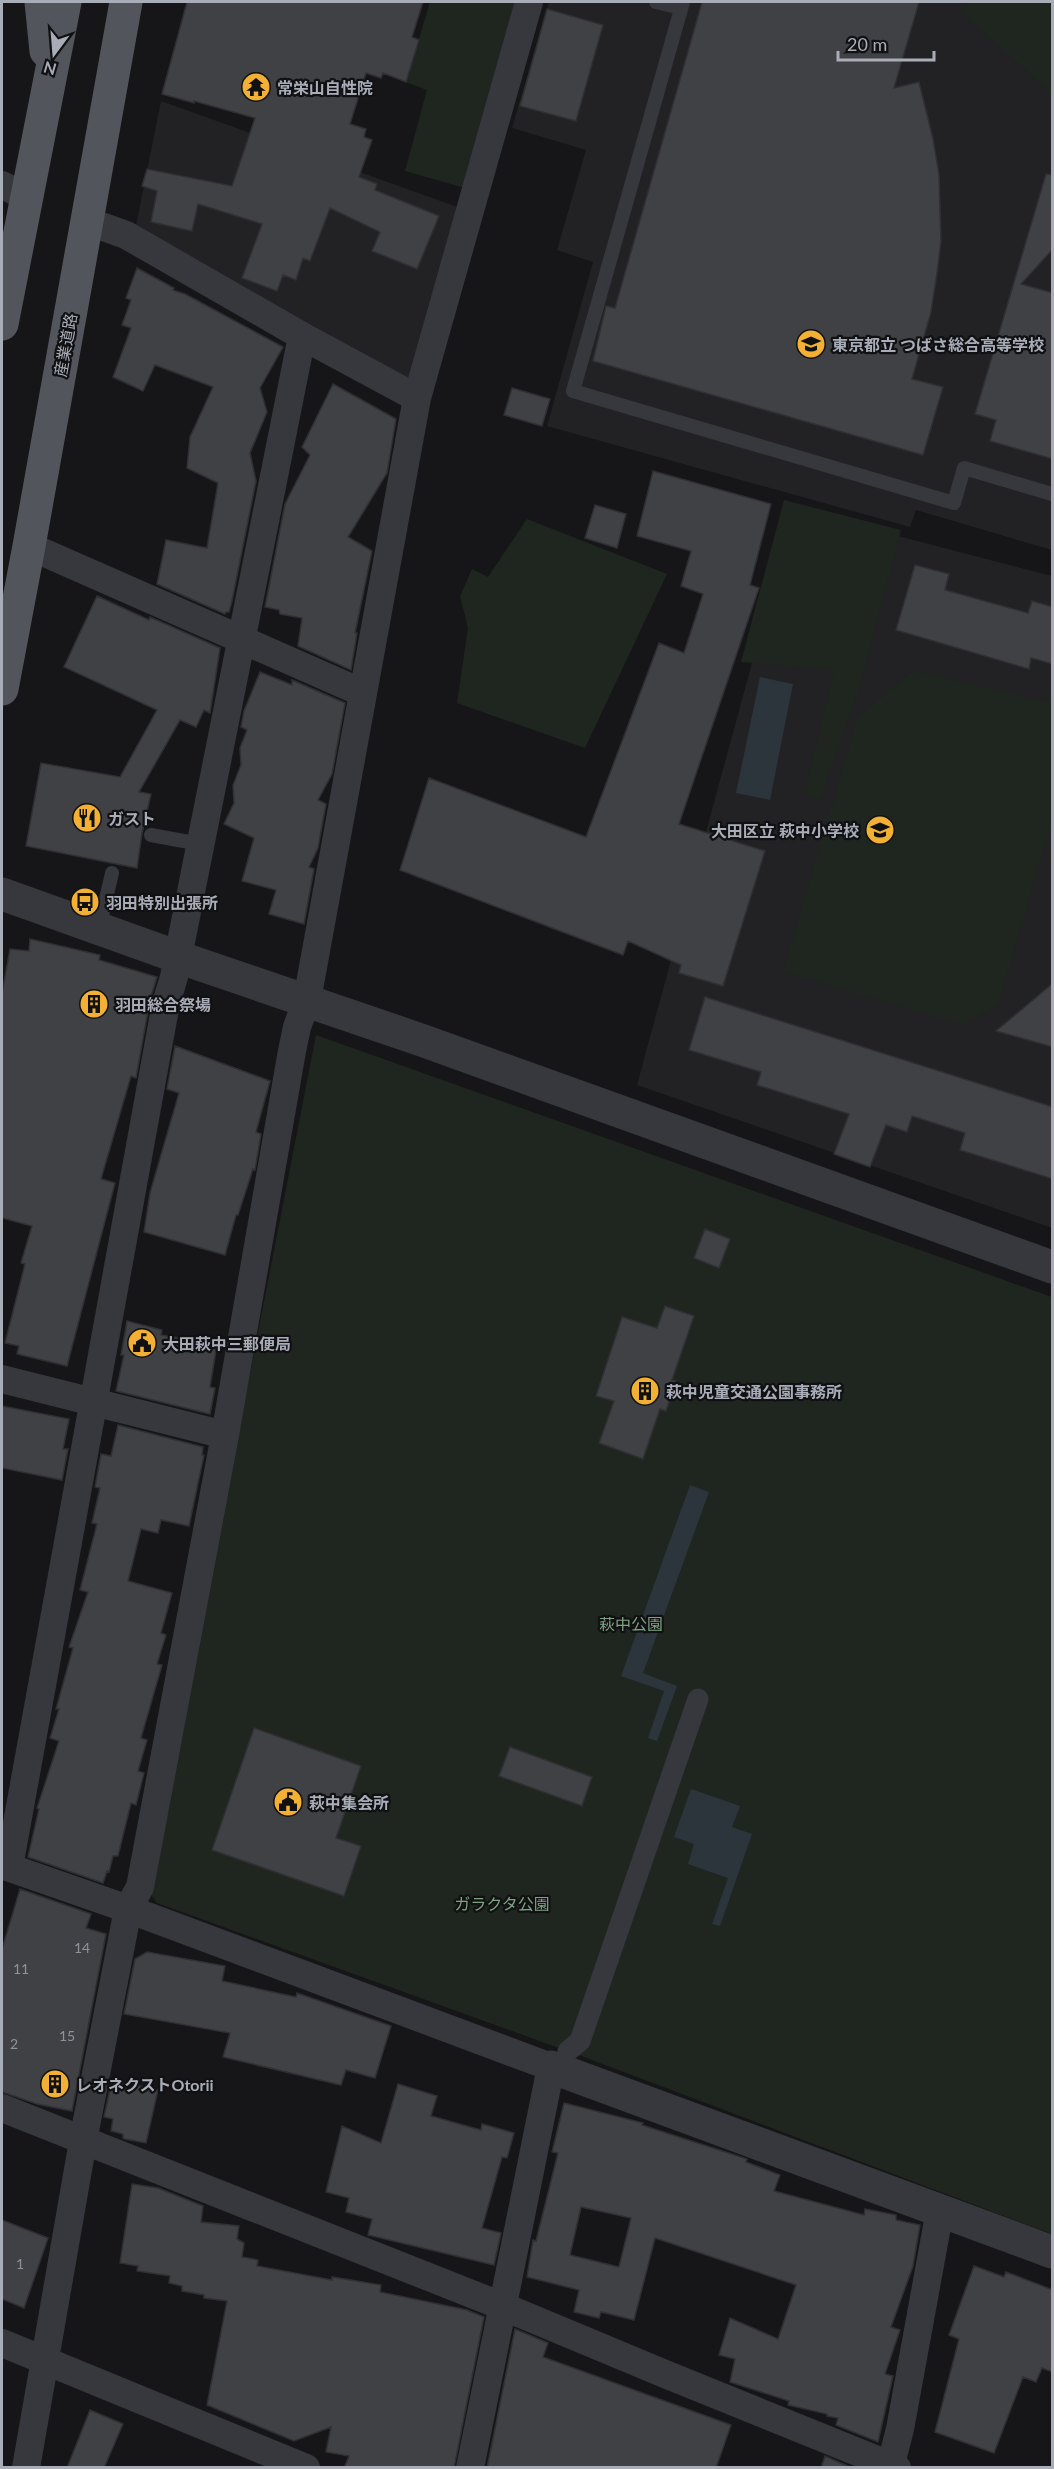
<svg xmlns="http://www.w3.org/2000/svg" width="1054" height="2469" font-family="Lato,'Noto Sans JP',sans-serif">
	<rect width="100%" height="100%" fill="#161618"/>
	<path fill="#222225" d="M 549,2 L 1052,2 L 1052,550 L 916,510 L 910,527 L 547,426 L 593,262 L 557,250 L 586,150 L 512,128 Z
		M 161,101 L 463,209 L 409,386 L 136,226 Z
		M 794,509 L 1052,576 L 1052,1228 L 637,1085 Z"/>
	<path fill="#1e261f" d="M 430,2 L 517,2 L 465,188 L 405,171 L 427,90 L 406,82 Z
		M 970,2 L 1052,2 L 1052,94 L 961,11 Z
		M 784,500 L 901,530 L 858,692 L 820,800 L 805,793 L 834,670 L 741,662 Z
		M 527,519 L 667,574 L 585,748 L 457,703 L 468,628 L 460,596 L 472,569 L 488,577 Z
		M 914,670 L 1044,702 L 1052,696 L 1052,822 L 998,1004 L 963,1025 L 783,972 L 858,717 Z
		M 316,1035 L 1052,1297 L 1052,2234 L 584,2057 L 157,1903 L 149,1892 Z"/>
	<path fill="#2c353c" d="M 760,677 L 793,684 L 770,800 L 736,793 Z
		M 690,1485 L 709,1492 L 643,1673 L 677,1686 L 657,1741 L 648,1738 L 664,1691 L 621,1676 Z
		M 691,1789 L 740,1806 L 732,1827 L 752,1834 L 720,1926 L 712,1924 L 728,1878 L 688,1864 L 694,1844 L 674,1837 Z"/>
	<path fill="#404145" stroke="#303034" stroke-width="1.5" fill-rule="evenodd" d="M 187,2 L 423,2 L 412,37 L 419,40 L 406,82 L 383,73 L 381,78 L 366,73 L 350,124 L 366,129 L 364,137 L 372,140 L 359,177 L 377,184 L 375,190 L 439,216 L 417,269 L 372,251 L 380,232 L 330,208 L 310,261 L 303,258 L 296,280 L 283,275 L 277,291 L 242,278 L 262,224 L 198,204 L 192,231 L 151,222 L 157,191 L 142,186 L 147,169 L 232,186 L 255,118 L 194,101 L 194,103 L 162,94 Z
		M 702,2 L 919,2 L 894,88 L 919,82 L 933,139 L 939,174 L 941,242 L 937,273 L 931,312 L 912,379 L 943,387 L 923,455 L 593,361 L 606,306 L 615,308 Z
		M 547,9 L 603,25 L 576,121 L 520,106 Z
		M 1046,174 L 1053,175 L 1053,249 L 1021,284 L 1053,293 L 1053,459 L 990,441 L 996,420 L 975,414 Z
		M 137,268 L 174,288 L 173,290 L 185,294 L 283,347 L 260,388 L 267,412 L 250,453 L 256,481 L 232,601 L 229,612 L 226,612 L 225,614 L 157,584 L 166,540 L 207,548 L 218,483 L 187,468 L 190,437 L 213,387 L 155,365 L 143,391 L 113,377 L 131,328 L 122,325 L 131,300 L 126,298 Z
		M 333,384 L 396,419 L 387,473 L 348,537 L 372,551 L 355,633 L 357,633 L 351,670 L 298,646 L 302,618 L 280,614 L 279,610 L 265,607 L 285,504 L 310,455 L 302,447 Z
		M 512,388 L 550,399 L 542,426 L 504,415 Z
		M 653,471 L 771,504 L 750,585 L 759,588 L 679,824 L 765,851 L 723,986 L 679,973 L 681,965 L 628,941 L 623,955 L 400,870 L 429,778 L 586,837 L 659,643 L 684,653 L 703,594 L 681,586 L 691,551 L 637,536 Z
		M 595,505 L 626,514 L 617,548 L 585,538 Z
		M 915,565 L 949,574 L 945,590 L 1028,613 L 1032,601 L 1053,607 L 1053,664 L 1031,658 L 1029,669 L 896,630 Z
		M 97,596 L 149,620 L 150,617 L 220,648 L 210,713 L 204,710 L 196,727 L 180,720 L 139,792 L 151,794 L 142,833 L 137,868 L 26,846 L 41,763 L 120,777 L 157,710 L 64,667 Z
		M 260,672 L 292,685 L 292,680 L 345,703 L 332,774 L 318,800 L 326,804 L 318,848 L 309,867 L 314,869 L 304,924 L 269,914 L 276,890 L 242,881 L 254,838 L 224,824 L 234,803 L 233,785 L 241,765 L 240,748 L 247,730 L 241,727 L 244,711 Z
		M 30,939 L 100,955 L 99,960 L 157,977 L 150,1000 L 136,1078 L 131,1076 L 101,1179 L 115,1183 L 67,1366 L 17,1354 L 19,1346 L 5,1343 L 25,1264 L 21,1263 L 32,1226 L 2,1218 L 2,993 L 10,949 L 29,951 Z
		M 1053,983 L 1053,1047 L 996,1031 Z
		M 705,997 L 1053,1107 L 1053,1179 L 960,1150 L 965,1133 L 912,1116 L 907,1132 L 886,1125 L 870,1167 L 834,1154 L 849,1114 L 757,1085 L 761,1072 L 689,1050 Z
		M 175,1046 L 270,1081 L 256,1132 L 261,1134 L 255,1170 L 253,1169 L 238,1215 L 236,1215 L 225,1255 L 144,1232 L 150,1193 L 179,1093 L 167,1089 Z
		M 705,1229 L 730,1239 L 719,1268 L 694,1258 Z
		M 665,1306 L 694,1316 L 672,1380 L 676,1381 L 666,1411 L 660,1409 L 643,1459 L 599,1443 L 614,1401 L 596,1396 L 622,1317 L 657,1328 Z
		M 127,1321 L 162,1330 L 161,1335 L 217,1344 L 210,1387 L 215,1388 L 210,1414 L 116,1391 L 124,1355 L 121,1355 Z
		M 2,1406 L 69,1419 L 63,1449 L 68,1449 L 62,1480 L 2,1468 Z
		M 118,1425 L 203,1447 L 202,1455 L 204,1455 L 189,1526 L 161,1520 L 158,1533 L 141,1529 L 128,1581 L 172,1593 L 161,1633 L 166,1635 L 157,1664 L 162,1665 L 141,1738 L 147,1740 L 138,1771 L 144,1773 L 136,1805 L 131,1803 L 118,1856 L 113,1856 L 109,1872 L 107,1871 L 103,1883 L 28,1857 L 39,1809 L 37,1808 L 59,1741 L 50,1738 L 59,1709 L 56,1709 L 73,1648 L 69,1647 L 88,1592 L 80,1590 L 97,1524 L 92,1523 L 100,1488 L 95,1487 L 101,1454 L 111,1456 Z
		M 254,1728 L 361,1766 L 336,1838 L 361,1846 L 344,1896 L 212,1850 Z
		M 510,1747 L 592,1777 L 582,1806 L 499,1776 Z
		M 20,1889 L 91,1914 L 86,1928 L 106,1934 L 72,2111 L 37,2104 L 2,2092 L 2,1949 Z
		M 147,1952 L 225,1966 L 222,1981 L 296,1997 L 297,1993 L 391,2026 L 375,2078 L 346,2070 L 341,2085 L 223,2057 L 230,2033 L 124,2014 L 135,1959 Z
		M 112,2080 L 158,2090 L 146,2143 L 125,2139 L 123,2138 L 123,2134 L 111,2131 L 113,2119 L 104,2117 Z
		M 398,2084 L 437,2096 L 431,2116 L 481,2130 L 482,2124 L 514,2133 L 507,2158 L 502,2157 L 482,2228 L 501,2233 L 494,2265 L 368,2235 L 372,2219 L 346,2212 L 349,2198 L 326,2192 L 342,2126 L 381,2143 Z
		M 564,2103 L 643,2123 L 642,2125 L 747,2159 L 746,2162 L 780,2175 L 774,2191 L 864,2215 L 865,2209 L 896,2215 L 896,2220 L 920,2225 L 913,2266 L 891,2327 L 900,2330 L 885,2374 L 893,2376 L 878,2442 L 836,2425 L 838,2418 L 827,2416 L 827,2414 L 788,2405 L 789,2401 L 730,2382 L 735,2359 L 719,2355 L 730,2318 L 778,2339 L 796,2285 L 655,2238 L 634,2320 L 601,2312 L 599,2318 L 574,2312 L 579,2290 L 527,2277 L 533,2240 L 536,2241 L 558,2153 L 552,2152 ZM 581,2207 L 631,2218 L 619,2267 L 570,2255 Z
		M 132,2184 L 158,2188 L 203,2206 L 201,2222 L 239,2226 L 237,2239 L 244,2243 L 242,2257 L 258,2260 L 257,2266 L 332,2280 L 332,2277 L 381,2285 L 380,2292 L 467,2310 L 484,2317 L 454,2468 L 344,2468 L 349,2456 L 326,2452 L 331,2427 L 294,2441 L 207,2405 L 227,2301 L 204,2298 L 204,2295 L 182,2291 L 182,2286 L 169,2283 L 170,2276 L 137,2271 L 138,2266 L 120,2263 Z
		M 2,2220 L 48,2238 L 24,2308 L 2,2299 Z
		M 974,2266 L 1004,2277 L 1006,2272 L 1053,2290 L 1053,2372 L 1042,2368 L 1036,2382 L 1023,2377 L 994,2453 L 935,2432 L 959,2339 L 949,2335 Z
		M 515,2329 L 548,2343 L 543,2357 L 731,2425 L 716,2468 L 487,2468 Z
		M 90,2410 L 123,2424 L 104,2468 L 67,2468 Z
		M 825,2456 L 852,2468 L 821,2468 Z"/>
	<g fill="none" stroke-linecap="round" stroke-linejoin="round">
		<path stroke="#37383d" stroke-width="14" d="M 656,2 L 681,8
			M 683,2 L 573,391 L 954,503 L 964,468 L 1052,494
			M 151,835 L 200,844
			M 99,929 L 112,873"/>
		<path stroke="#37383d" stroke-width="21" d="M 568,2051 L 580,2041 L 698,1699"/>
		<path stroke="#37383d" stroke-width="28" d="M 2,185 L 27,197
			M 87,221 L 126,235 L 302,336 L 417,398
			M 29,546 L 363,693
			M 2,1379 L 225,1435
			M 2,1865 L 128,1909 L 551,2067 L 470,2468
			M 9,1867 L 166,1003 L 174,977 L 302,336
			M 2,2108 L 502,2306 L 665,2374 L 897,2468
			M 2,2343 L 306,2468
			M 26,2468 L 83,2141 L 128,1909 L 140,1887 L 225,1435 L 292,1051 L 297,1027 L 307,1000 L 417,398 L 529,2
			M 890,2468 L 900,2429 L 940,2210"/>
		<path stroke="#37383d" stroke-width="33" d="M 2,894 L 178,957 L 424,1041 L 1052,1267
			M 551,2067 L 1052,2252"/>
		<path stroke="#53555c" stroke-width="33" d="M 41,2 L 46,51
			M 2,324 L 65,2
			M 2,689 L 29,546 L 126,2"/>
	</g>
	<defs>
		<g id="temple-disc" transform="scale(1.5)"><circle r="9.5" fill="#f2b134" stroke="#111113"/><path d="M0-6L5-2H3V0L6.5 2.5H4V6H1.5V3h-3V6H-4V2.5H-6.5L-3 0V-2H-5Z" fill="#111"/></g>
		<g id="school-disc" transform="scale(1.5)"><circle r="9.5" fill="#f2b134" stroke="#111113"/><path d="M0-5L7-2L0 1L-7-2ZM-4 1L0 2.5L4 1V4Q0 6-4 4Z" fill="#111"/></g>
		<g id="restaurant-disc" transform="scale(1.5)"><circle r="9.5" fill="#f2b134" stroke="#111113"/><path d="M-5-6h1v4h1v-4h1v4h1v-4h1v5L-1.5 .5V6h-2V.5L-5-1ZM5-6V6H3V1.5H1.5Q1.5-4 5-6Z" fill="#111"/></g>
		<g id="bus-disc" transform="scale(1.5)"><circle r="9.5" fill="#f2b134" stroke="#111113"/><path d="M-5-6H5V4H4V6H2V4H-2V6H-4V4H-5ZM-3.5-4V0h7V-4ZM-3.5 1.2v1.5H-2V1.2ZM2 1.2v1.5H3.5V1.2Z" fill="#111"/></g>
		<g id="building-disc" transform="scale(1.5)"><circle r="9.5" fill="#f2b134" stroke="#111113"/><path d="M-4-6H4V6H1V3H-1V6H-4ZM-2.5-4.3h1.7v1.8h-1.7ZM.8-4.3h1.7v1.8H.8ZM-2.5-1h1.7V.8h-1.7ZM.8-1h1.7V.8H.8Z" fill="#111"/></g>
		<g id="civic-disc" transform="scale(1.5)"><circle r="9.5" fill="#f2b134" stroke="#111113"/><path d="M-.6-6.5H3V-4.5H.6V-3L4-1V1h2V6H-6V1h2V-1L-.6-3ZM-1.2 2.5V6h2.4V2.5Z" fill="#111"/></g>
	</defs>
	<g fill-rule="evenodd">
		<use href="#temple-disc" x="256" y="87"/>
		<use href="#school-disc" x="811" y="344"/>
		<use href="#restaurant-disc" x="87" y="818"/>
		<use href="#school-disc" x="880" y="830"/>
		<use href="#bus-disc" x="85" y="902"/>
		<use href="#building-disc" x="94" y="1004"/>
		<use href="#civic-disc" x="142" y="1343"/>
		<use href="#building-disc" x="645" y="1391"/>
		<use href="#civic-disc" x="288" y="1802"/>
		<use href="#building-disc" x="55" y="2084"/>
	</g>
	<g text-anchor="middle" dominant-baseline="central" stroke-width="4.5" stroke-linejoin="round" paint-order="stroke">
		<g font-size="14" fill="#8e929b">
			<text x="82" y="1947">14</text>
			<text x="21" y="1968">11</text>
			<text x="67" y="2035">15</text>
			<text x="14" y="2043">2</text>
			<text x="20" y="2263">1</text>
		</g>
		<g font-size="16" font-weight="bold" fill="#a8adb8" stroke="#111113" text-anchor="start">
			<text x="277" y="87">常栄山自性院</text>
			<text x="832" y="344">東京都立 つばさ総合高等学校</text>
			<text x="108" y="818">ガスト</text>
			<text x="859" y="830" text-anchor="end">大田区立 萩中小学校</text>
			<text x="106" y="902">羽田特別出張所</text>
			<text x="115" y="1004">羽田総合祭場</text>
			<text x="163" y="1343">大田萩中三郵便局</text>
			<text x="666" y="1391">萩中児童交通公園事務所</text>
			<text x="309" y="1802">萩中集会所</text>
			<text x="76" y="2084">レオネクストOtorii</text>
		</g>
		<g font-size="16" fill="#a8adb8" stroke="#111113">
			<text transform="translate(65 345) rotate(-80)">産業道路</text>
		</g>
		<g font-size="16" fill="#7fa381" stroke="#111113">
			<text x="631" y="1623">萩中公園</text>
			<text x="502" y="1903">ガラクタ公園</text>
		</g>
	</g>
	<rect width="1054" height="2469" fill="none" stroke="#a8adb8" stroke-width="6"/>
	<g transform="translate(54 54) rotate(196)" stroke="#111113" stroke-width="4.5" paint-order="stroke">
	<path d="M0-4.5L10 22L0 15L-10 22Z" fill="#a8adb8"/>
	<text y="-9" font-size="16" font-weight="bold" text-anchor="middle" fill="#a8adb8">N</text>
	</g>
	<path d="M838 51v9h96v-9" fill="none" stroke="#a8adb8" stroke-width="3"/>
	<text x="847" y="51" font-size="18" fill="#a8adb8" stroke="#111113" stroke-width="4.5" paint-order="stroke">20 m</text>
</svg>
